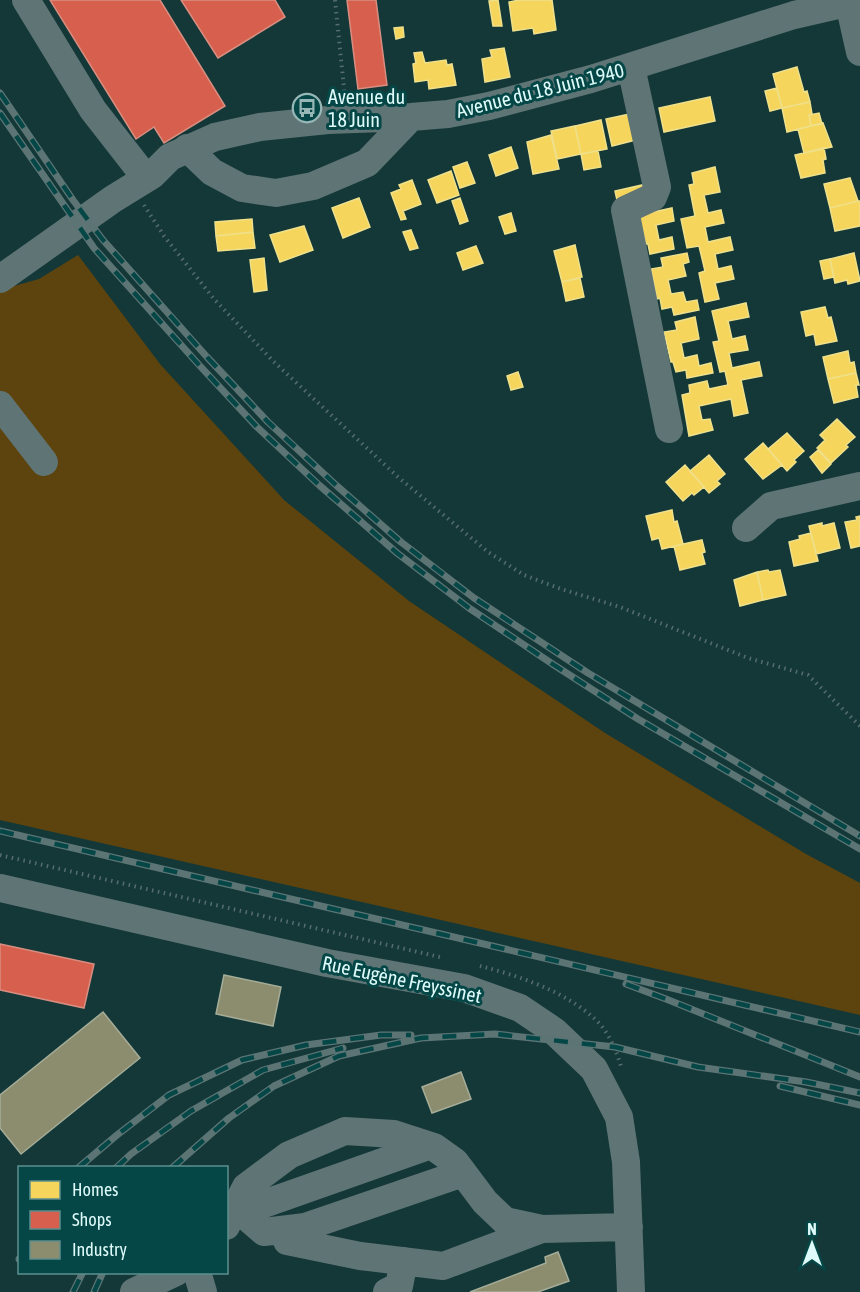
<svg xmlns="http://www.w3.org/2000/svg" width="860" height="1292" font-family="'Asap Condensed',sans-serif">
	<rect width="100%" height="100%" fill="#143838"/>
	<path fill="#5d440e" d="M 78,255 L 160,364 L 284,500 L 409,601 L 605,733 L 806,854 L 860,883 L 860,1015 L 0,820 L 0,290 L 39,279 Z"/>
	<path fill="#f6d55c" stroke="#efe08b" stroke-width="1.5" d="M 498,0 L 502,26 L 493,26 L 489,1 Z
		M 519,0 L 552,0 L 556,30 L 534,34 L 533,28 L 513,31 L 509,2 Z
		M 403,27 L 404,37 L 396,39 L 394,28 Z
		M 504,48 L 510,77 L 485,82 L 482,59 L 492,57 L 490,50 Z
		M 422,52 L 425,63 L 446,60 L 447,65 L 452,64 L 456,85 L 429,89 L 428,80 L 415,82 L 413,64 L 416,63 L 414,53 Z
		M 797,67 L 804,92 L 807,91 L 810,102 L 782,108 L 773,74 Z
		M 777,88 L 782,108 L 770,111 L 765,91 Z
		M 710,97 L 715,121 L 664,132 L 659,108 Z
		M 810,102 L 812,114 L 809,115 L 811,126 L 787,132 L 782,108 Z
		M 819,113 L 822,124 L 811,126 L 809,115 Z
		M 630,114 L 636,140 L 612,146 L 606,119 Z
		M 601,120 L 607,149 L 581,154 L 575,126 Z
		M 823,123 L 832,147 L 804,153 L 798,129 Z
		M 575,126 L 581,154 L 557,159 L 551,131 Z
		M 551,135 L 559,169 L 533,174 L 527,142 Z
		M 511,147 L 518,168 L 496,176 L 489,155 Z
		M 824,148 L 826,159 L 823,160 L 825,173 L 801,178 L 795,155 Z
		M 598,151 L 601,167 L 584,170 L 581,154 Z
		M 467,162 L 475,183 L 460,188 L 453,167 Z
		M 715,167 L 720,192 L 704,195 L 708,213 L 721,210 L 724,223 L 705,227 L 708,242 L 730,237 L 733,250 L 715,254 L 718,269 L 731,266 L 734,279 L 715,283 L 719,299 L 705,302 L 699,273 L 705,271 L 699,246 L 687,248 L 681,219 L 695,216 L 689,185 L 694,184 L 692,173 Z
		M 451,171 L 459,195 L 437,203 L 428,180 Z
		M 850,178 L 858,201 L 830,208 L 824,184 Z
		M 412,180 L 421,204 L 403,211 L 406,219 L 401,220 L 391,193 L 401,189 L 399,185 Z
		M 642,185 L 644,194 L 617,200 L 615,191 Z
		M 359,198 L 370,227 L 343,238 L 332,208 Z
		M 460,198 L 468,221 L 460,224 L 452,201 Z
		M 858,201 L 860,201 L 860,226 L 835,231 L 830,208 Z
		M 672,208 L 674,221 L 656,225 L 659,240 L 672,237 L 674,249 L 650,254 L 648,244 L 646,244 L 639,215 Z
		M 511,213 L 516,231 L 505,234 L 499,217 Z
		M 252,219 L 253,232 L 216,236 L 215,222 Z
		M 304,226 L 313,250 L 280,262 L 270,235 Z
		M 411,230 L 418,248 L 410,250 L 403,232 Z
		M 253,232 L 255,248 L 218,251 L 216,236 Z
		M 575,245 L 582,277 L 562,282 L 554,251 Z
		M 476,246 L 483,263 L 463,270 L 457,253 Z
		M 687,253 L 689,262 L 683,264 L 686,276 L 668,280 L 671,294 L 683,292 L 686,302 L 697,300 L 699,310 L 674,315 L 672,307 L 662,309 L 660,298 L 657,299 L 651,269 L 663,267 L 661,258 Z
		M 854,253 L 860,281 L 848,284 L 847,280 L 835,283 L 830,259 Z
		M 264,258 L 267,290 L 254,292 L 250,260 Z
		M 830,259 L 834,277 L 824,279 L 820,261 Z
		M 580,278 L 584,297 L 566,301 L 562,282 Z
		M 746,303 L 749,317 L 728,321 L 732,339 L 745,336 L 748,350 L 729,353 L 732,368 L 759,362 L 762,376 L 741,380 L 748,413 L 734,416 L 731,399 L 699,406 L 702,420 L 710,419 L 713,430 L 689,436 L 682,395 L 690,393 L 689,385 L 707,381 L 709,389 L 728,385 L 725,371 L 720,372 L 713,342 L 719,341 L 712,311 Z
		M 825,307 L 828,318 L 831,317 L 837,341 L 816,345 L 814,334 L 806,336 L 801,312 Z
		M 695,317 L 699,339 L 681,343 L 684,358 L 697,355 L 699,366 L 711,363 L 713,373 L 687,378 L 686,370 L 676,372 L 673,362 L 671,362 L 664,332 L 677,330 L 675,322 Z
		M 848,351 L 850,363 L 854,362 L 856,373 L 828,379 L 823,357 Z
		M 518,372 L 523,387 L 511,390 L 507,376 Z
		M 856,373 L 859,385 L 856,385 L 858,397 L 834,403 L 828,379 Z
		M 837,419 L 855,437 L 846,445 L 848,447 L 831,463 L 817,448 L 825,440 L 820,435 Z
		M 787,433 L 804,451 L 794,460 L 796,462 L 787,471 L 768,449 Z
		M 763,443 L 782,465 L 763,479 L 745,459 Z
		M 818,450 L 831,464 L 822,473 L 810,457 Z
		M 709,455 L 725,474 L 717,481 L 720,484 L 709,493 L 690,471 Z
		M 685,465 L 704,487 L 694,495 L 692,493 L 683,501 L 666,482 Z
		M 672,510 L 674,522 L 677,521 L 683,544 L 662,549 L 659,538 L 652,540 L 646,516 Z
		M 860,516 L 860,546 L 851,548 L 845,522 L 857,520 L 856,517 Z
		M 822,523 L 822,526 L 834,523 L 840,548 L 816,554 L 809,526 Z
		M 811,533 L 818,561 L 794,566 L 789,542 L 800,539 L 799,536 Z
		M 702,540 L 705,552 L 702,553 L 705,564 L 680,570 L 674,546 Z
		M 768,570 L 769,572 L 780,570 L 786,595 L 763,600 L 757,572 Z
		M 757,572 L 763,600 L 740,606 L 734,580 Z"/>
	<path fill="#d6604d" stroke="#d88e81" stroke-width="1.5" d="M 50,0 L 160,0 L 225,106 L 164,143 L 154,127 L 136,139 Z
		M 181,0 L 275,0 L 285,17 L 218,58 Z
		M 347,0 L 376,0 L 387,85 L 358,89 Z
		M 0,944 L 94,964 L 84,1008 L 0,990 Z"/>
	<path fill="#8c8c6e" stroke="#a5ad98" stroke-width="1.5" d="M 224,975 L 281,987 L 273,1026 L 216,1014 Z
		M 103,1012 L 140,1058 L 21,1154 L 0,1128 L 0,1095 Z
		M 461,1072 L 471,1099 L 432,1113 L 422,1087 Z
		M 558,1252 L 569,1281 L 538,1292 L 470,1292 L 546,1263 L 545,1257 Z"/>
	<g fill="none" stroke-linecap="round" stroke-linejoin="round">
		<path stroke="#556d6d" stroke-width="4" stroke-dasharray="1.5 4.5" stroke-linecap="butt" d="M 335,0 L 345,98
			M 144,205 L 164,236 L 214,299 L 273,361 L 398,477 L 488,552 L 524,575 L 561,589 L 620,607 L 748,658 L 808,675 L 860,726
			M 0,855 L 444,958
			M 480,966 C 520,976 567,992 597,1021 C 609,1033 616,1050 621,1066"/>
		<path stroke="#5f7474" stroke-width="28" d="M 26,0 L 93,110 L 146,178
			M 849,3 L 860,52
			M 631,67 L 657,187 L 653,197 L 625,210 L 669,429
			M 187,148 L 212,172 L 242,188 L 276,193 L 313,186 L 367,163 L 411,117
			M 0,279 L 113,199 L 152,175 L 170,157 L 215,137 L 260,127 L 328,120 L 411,117 L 448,114 L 489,106 L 591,79 L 794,15 L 860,0
			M 0,405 L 44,462
			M 746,528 L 771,506 L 860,486
			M 0,888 L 327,963 L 464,988 L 520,1008 L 554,1031 L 594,1069 L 619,1117 L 626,1162 L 631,1292
			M 246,1187 L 246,1204 L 258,1206 L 428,1146
			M 249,1219 L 264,1232 L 305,1227 L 463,1173
			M 226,1226 L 246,1187 L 289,1155 L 345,1131 L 394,1134 L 434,1147 L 455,1162 L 485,1202 L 505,1221 L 542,1229 L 629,1227
			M 287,1241 L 360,1256 L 443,1266 L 542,1229
			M 197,1272 L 203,1292
			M 134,1292 L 176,1272
			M 387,1292 L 399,1286 L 404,1261"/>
		<g stroke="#5c7474" stroke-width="7">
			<path id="rail" d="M 0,93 L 73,200 L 103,240 L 207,357 L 268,422 L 337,486 L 401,542 L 474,598 L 588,673 L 860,836
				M 0,113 L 94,248 L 200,366 L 257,427 L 319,485 L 397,553 L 469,608 L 554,665 L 638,719 L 860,849
				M 0,831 L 860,1032
				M 626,984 L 666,999 L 860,1077
				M 780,1086 L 860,1105
				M 78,1168 L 117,1135 L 169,1095 L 242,1060 L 306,1045 L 381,1035 L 411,1035
				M 116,1168 L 131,1154 L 191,1111 L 263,1070 L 343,1048
				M 172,1168 L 229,1118 L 274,1086 L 339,1056 L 421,1038 L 495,1034 L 615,1047 L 698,1067 L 806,1082 L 860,1093
				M 19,1259 L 20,1259
				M 73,1292 L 83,1272
				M 94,1292 L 103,1272"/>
		</g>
		<use href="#rail" stroke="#054747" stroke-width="4.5" stroke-dasharray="14" stroke-linecap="butt"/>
	</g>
	<defs>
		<g id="bus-ring" transform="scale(1.5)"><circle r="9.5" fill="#054747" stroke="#97b7b6" stroke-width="1.5"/><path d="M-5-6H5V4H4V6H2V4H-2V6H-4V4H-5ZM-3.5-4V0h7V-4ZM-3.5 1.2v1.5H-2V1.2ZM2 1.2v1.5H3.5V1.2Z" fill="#97b7b6"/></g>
	</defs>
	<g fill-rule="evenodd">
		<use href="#bus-ring" x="307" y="108"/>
	</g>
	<g text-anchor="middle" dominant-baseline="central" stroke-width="6" stroke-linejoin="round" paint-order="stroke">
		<g font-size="20" fill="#defbfa" stroke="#054747">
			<text transform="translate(540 90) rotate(-14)">Avenue du 18 Juin 1940</text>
			<text transform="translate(402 979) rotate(12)">Rue Eugène Freyssinet</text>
		</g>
		<g font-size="20" fill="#defbfa" stroke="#054747" text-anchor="start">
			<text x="328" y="96">Avenue du<tspan x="328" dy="23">18 Juin</tspan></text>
		</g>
	</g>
	<rect x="18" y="1166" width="210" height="108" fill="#054747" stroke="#5c8f8f" stroke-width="1.5"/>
	<rect x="30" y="1181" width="30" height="18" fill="#f6d55c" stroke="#5c8f8f" stroke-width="1.5"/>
	<text x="72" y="1196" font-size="18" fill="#defbfa">Homes</text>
	<rect x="30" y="1211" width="30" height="18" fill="#d6604d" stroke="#5c8f8f" stroke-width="1.5"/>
	<text x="72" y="1226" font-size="18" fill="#defbfa">Shops</text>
	<rect x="30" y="1241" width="30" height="18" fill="#8c8c6e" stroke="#5c8f8f" stroke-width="1.5"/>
	<text x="72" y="1256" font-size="18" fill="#defbfa">Industry</text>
	<g transform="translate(812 1244)" stroke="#054747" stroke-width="4.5" paint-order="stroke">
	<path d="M0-4.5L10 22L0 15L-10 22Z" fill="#defbfa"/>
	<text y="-9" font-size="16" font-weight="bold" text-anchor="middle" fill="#defbfa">N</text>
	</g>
</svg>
